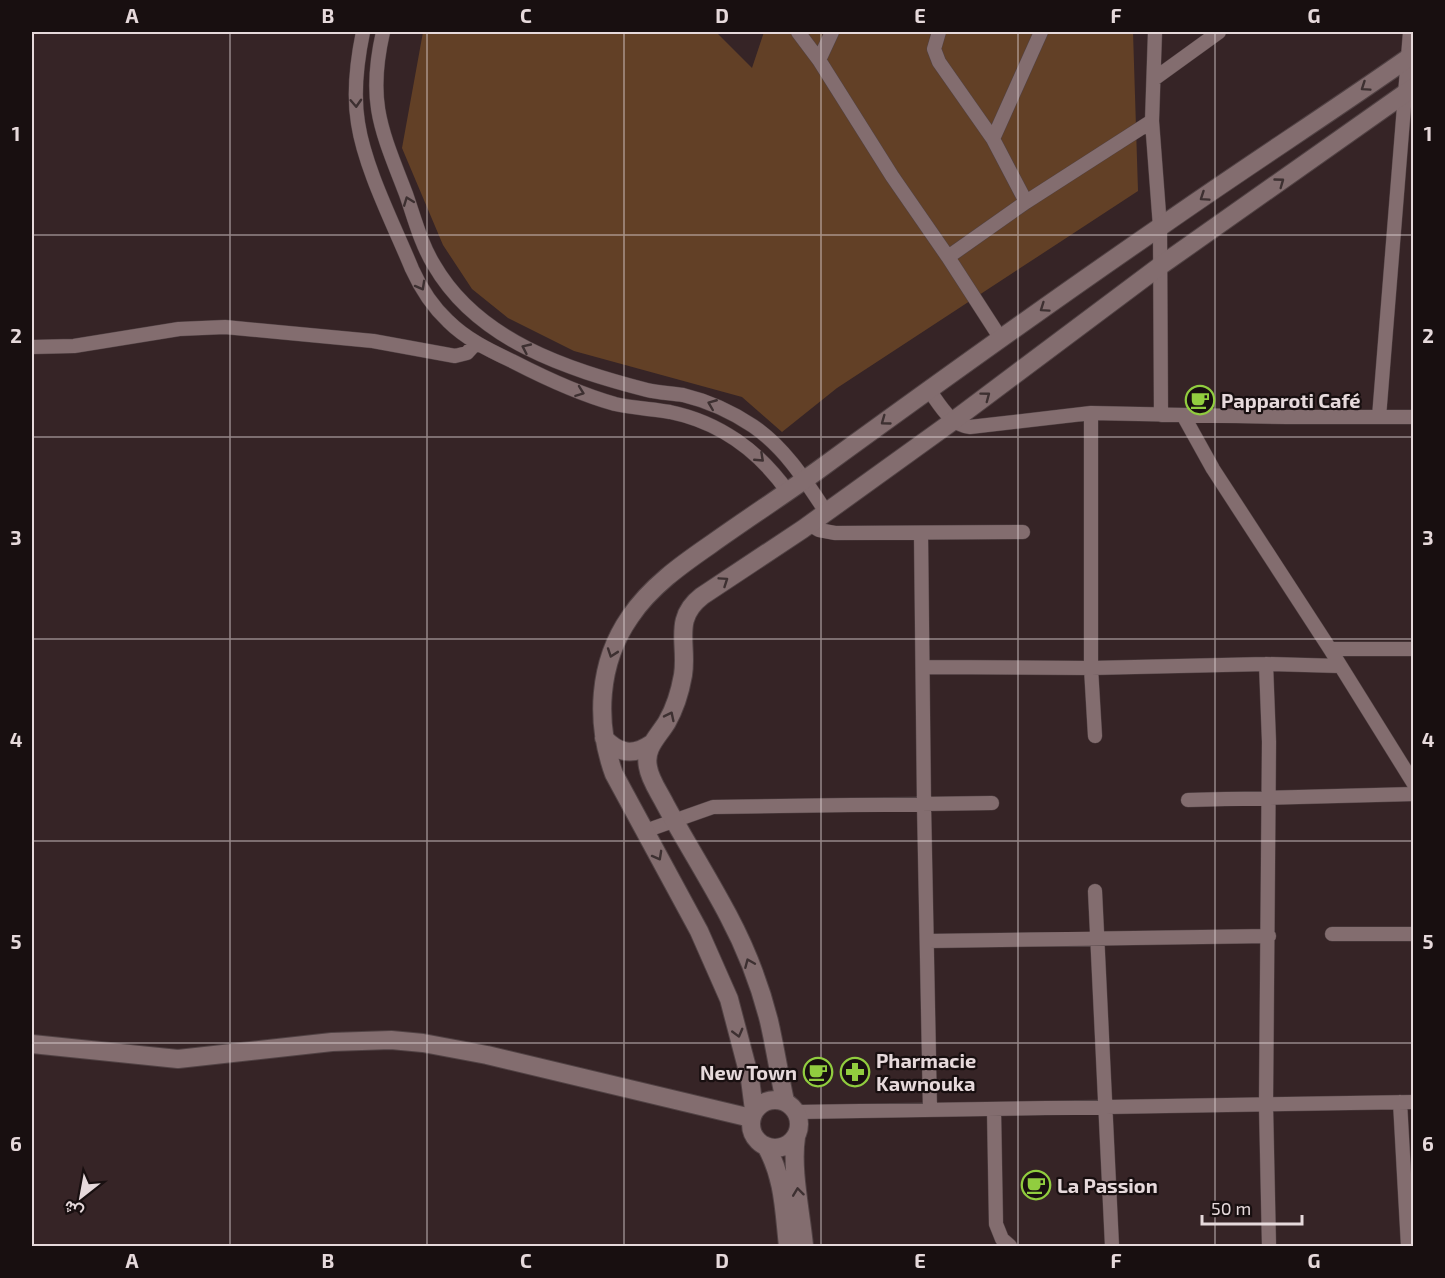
<svg xmlns="http://www.w3.org/2000/svg" width="1445" height="1278" font-family="'Exo 2',Vazirmatn,sans-serif">
	<rect width="100%" height="100%" fill="#362426"/>
	<path fill="#624026" d="M 423,32 L 716,32 L 752,68 L 764,32 L 1133,32 L 1138,191 L 837,388 L 782,432 L 742,397 L 574,351 L 508,318 L 472,289 L 443,245 L 402,148 Z"/>
	<g fill="none" stroke-linecap="round" stroke-linejoin="round">
		<g stroke="#514244" stroke-width="15">
			<path id="street" d="M 363,32 C 357,61 353,93 358,123 C 365,169 394,225 412,269 C 421,289 432,306 448,321 C 467,340 491,351 514,362 C 547,379 579,394 615,404 C 633,408 652,409 670,412 C 719,422 759,451 788,492
				M 383,32 C 367,102 381,129 406,194 C 414,217 421,244 434,265 C 478,341 567,369 647,390 C 659,393 671,393 683,395 C 708,401 732,412 753,426 C 785,448 805,480 826,512
				M 798,32 L 819,60 L 892,176 L 948,257 L 1001,339
				M 939,32 L 934,49 L 939,62 L 993,139 L 1026,202
				M 1155,32 L 1152,121 L 1160,227 L 1161,415
				M 819,60 L 832,32
				M 1154,79 L 1219,32
				M 993,139 L 1041,32
				M 948,257 L 1026,202 L 1152,121
				M 32,347 L 74,346 L 179,329 L 225,327 L 373,341 L 455,356 L 467,353 L 476,343
				M 929,390 C 940,405 950,425 970,427 L 1091,413 L 1286,417 L 1414,417
				M 1091,413 L 1091,668 L 1095,736
				M 1183,415 L 1213,469 L 1330,649 L 1414,784
				M 1379,417 L 1410,32
				M 809,524 L 819,530 L 835,533 L 1023,532
				M 921,533 L 924,804 L 930,1110
				M 1330,649 L 1414,649
				M 1266,664 L 1269,742 L 1266,1105 L 1269,1246
				M 924,667 L 1091,668 L 1266,664 L 1340,666
				M 1188,800 L 1414,794
				M 645,831 L 713,807 L 992,803
				M 1095,891 L 1112,1246
				M 1332,934 L 1414,934
				M 928,941 L 1269,936
				M 1400,1102 L 1408,1246
				M 994,1109 L 996,1224 L 1002,1239 L 1010,1246
				M 797,1112 L 1414,1102"/>
		</g>
		<g stroke="#514244" stroke-width="20">
			<path id="secondary" d="M 604,738 C 619,754 633,756 651,744
				M 32,1044 L 178,1059 L 332,1042 L 391,1040 L 423,1043 L 487,1055 L 751,1118
				M751 1124a24 24 0 1 1 48 0a24 24 0 1 1-48 0Z
				M 785,1101 C 779,1074 775,1047 769,1021 C 760,985 745,947 728,915 C 708,877 685,841 665,804 C 659,792 650,780 648,767 C 644,748 658,737 667,722 C 675,708 680,692 683,675 C 688,644 672,619 702,596 L 803,529 L 953,421 L 1160,266 L 1414,87
				M 754,1110 L 750,1079 L 729,999 L 699,931 L 614,774 C 595,722 598,663 630,617 C 650,587 681,565 710,545 C 745,520 782,496 817,471 C 931,388 1045,306 1160,227 C 1244,168 1330,113 1414,54
				M 796,1137 C 791,1169 801,1213 804,1246
				M 766,1146 C 784,1178 784,1211 788,1246"/>
		</g>
		<use href="#street" stroke="#836d6f" stroke-width="14"/>
		<use href="#secondary" stroke="#836d6f" stroke-width="18"/>
	</g>
	<defs><path id="oneway-chevron" d="M-2-3.5L2.5 0L-2 3.5" fill="none" stroke-width="1.6" stroke-linecap="round" stroke-linejoin="round" transform="scale(1.5)"/></defs>
	<g stroke="#3d3031">
		<use href="#oneway-chevron" transform="translate(1365 87) rotate(146)"/>
		<use href="#oneway-chevron" transform="translate(356 103) rotate(87)"/>
		<use href="#oneway-chevron" transform="translate(1280 182) rotate(-36)"/>
		<use href="#oneway-chevron" transform="translate(1204 197) rotate(146)"/>
		<use href="#oneway-chevron" transform="translate(408 201) rotate(-111)"/>
		<use href="#oneway-chevron" transform="translate(421 286) rotate(61)"/>
		<use href="#oneway-chevron" transform="translate(1044 308) rotate(145)"/>
		<use href="#oneway-chevron" transform="translate(526 348) rotate(-155)"/>
		<use href="#oneway-chevron" transform="translate(580 392) rotate(20)"/>
		<use href="#oneway-chevron" transform="translate(986 396) rotate(-37)"/>
		<use href="#oneway-chevron" transform="translate(712 404) rotate(-158)"/>
		<use href="#oneway-chevron" transform="translate(885 421) rotate(144)"/>
		<use href="#oneway-chevron" transform="translate(760 458) rotate(43)"/>
		<use href="#oneway-chevron" transform="translate(724 581) rotate(-34)"/>
		<use href="#oneway-chevron" transform="translate(612 653) rotate(109)"/>
		<use href="#oneway-chevron" transform="translate(670 716) rotate(-64)"/>
		<use href="#oneway-chevron" transform="translate(658 856) rotate(61)"/>
		<use href="#oneway-chevron" transform="translate(749 963) rotate(-113)"/>
		<use href="#oneway-chevron" transform="translate(738 1033) rotate(75)"/>
		<use href="#oneway-chevron" transform="translate(798 1192) rotate(-97)"/>
	</g>
	<path fill="none" stroke="#e6d9db" stroke-width="1.5" stroke-opacity="0.55" d="M 230,32 L 230,1246M 427,32 L 427,1246M 624,32 L 624,1246M 821,32 L 821,1246M 1018,32 L 1018,1246M 1215,32 L 1215,1246M 32,235 L 1414,235M 32,437 L 1414,437M 32,639 L 1414,639M 32,841 L 1414,841M 32,1043 L 1414,1043"/>
	<defs>
		<g id="cafe-ring" transform="scale(1.5)"><circle r="9.5" fill="#180f10" stroke="#91cd3f" stroke-width="1.5"/><path d="M-5.5-4.5H6V0H3Q3 3.5 0 3.5H-2.5Q-5.5 3.5-5.5 0ZM3-3.2v2h1.7v-2ZM-6 4.5H4V6H-6Z" fill="#91cd3f"/></g>
		<g id="pharmacy-ring" transform="scale(1.5)"><circle r="9.5" fill="#180f10" stroke="#91cd3f" stroke-width="1.5"/><path d="M-2-6h4v4h4v4h-4v4h-4v-4h-4v-4h4Z" fill="#91cd3f"/></g>
	</defs>
	<g fill-rule="evenodd">
		<use href="#cafe-ring" x="1200" y="400"/>
		<use href="#cafe-ring" x="818" y="1072"/>
		<use href="#pharmacy-ring" x="855" y="1072"/>
		<use href="#cafe-ring" x="1036" y="1185"/>
	</g>
	<g text-anchor="middle" dominant-baseline="central" stroke-width="4.5" stroke-linejoin="round" paint-order="stroke">
		<g font-size="20" font-weight="bold" fill="#e6d9db" stroke="#180f10" text-anchor="start">
			<text x="1221" y="400">Papparoti Café</text>
			<text x="876" y="1060">Pharmacie<tspan x="876" dy="23">Kawnouka</tspan></text>
			<text x="797" y="1072" text-anchor="end">New Town</text>
			<text x="1057" y="1185">La Passion</text>
		</g>
	</g>
	<rect width="1445" height="1278" fill="none" stroke="#180f10" stroke-width="66"/>
	<g transform="translate(81 1197) rotate(211)" stroke="#180f10" stroke-width="4.5" paint-order="stroke">
	<path d="M0-4.5L10 22L0 15L-10 22Z" fill="#e6d9db"/>
	<text y="-9" font-size="16" font-weight="bold" text-anchor="middle" fill="#e6d9db">ش</text>
	</g>
	<path d="M1202 1215v9h100v-9" fill="none" stroke="#e6d9db" stroke-width="3"/>
	<text x="1211" y="1215" font-size="18" fill="#e6d9db" stroke="#180f10" stroke-width="4.5" paint-order="stroke">50 m</text>
	<rect x="33" y="33" width="1379" height="1212" fill="none" stroke="#e6d9db" stroke-width="2"/>
	<g font-size="20" text-anchor="middle" font-weight="bold" fill="#e6d9db">
		<text x="132" y="23">A</text>
		<text x="328" y="23">B</text>
		<text x="526" y="23">C</text>
		<text x="722" y="23">D</text>
		<text x="920" y="23">E</text>
		<text x="1116" y="23">F</text>
		<text x="1314" y="23">G</text>
		<text x="16" y="141">1</text>
		<text x="1428" y="141">1</text>
		<text x="16" y="343">2</text>
		<text x="1428" y="343">2</text>
		<text x="16" y="545">3</text>
		<text x="1428" y="545">3</text>
		<text x="16" y="747">4</text>
		<text x="1428" y="747">4</text>
		<text x="16" y="949">5</text>
		<text x="1428" y="949">5</text>
		<text x="16" y="1151">6</text>
		<text x="1428" y="1151">6</text>
		<text x="132" y="1268">A</text>
		<text x="328" y="1268">B</text>
		<text x="526" y="1268">C</text>
		<text x="722" y="1268">D</text>
		<text x="920" y="1268">E</text>
		<text x="1116" y="1268">F</text>
		<text x="1314" y="1268">G</text>
	</g>
</svg>
